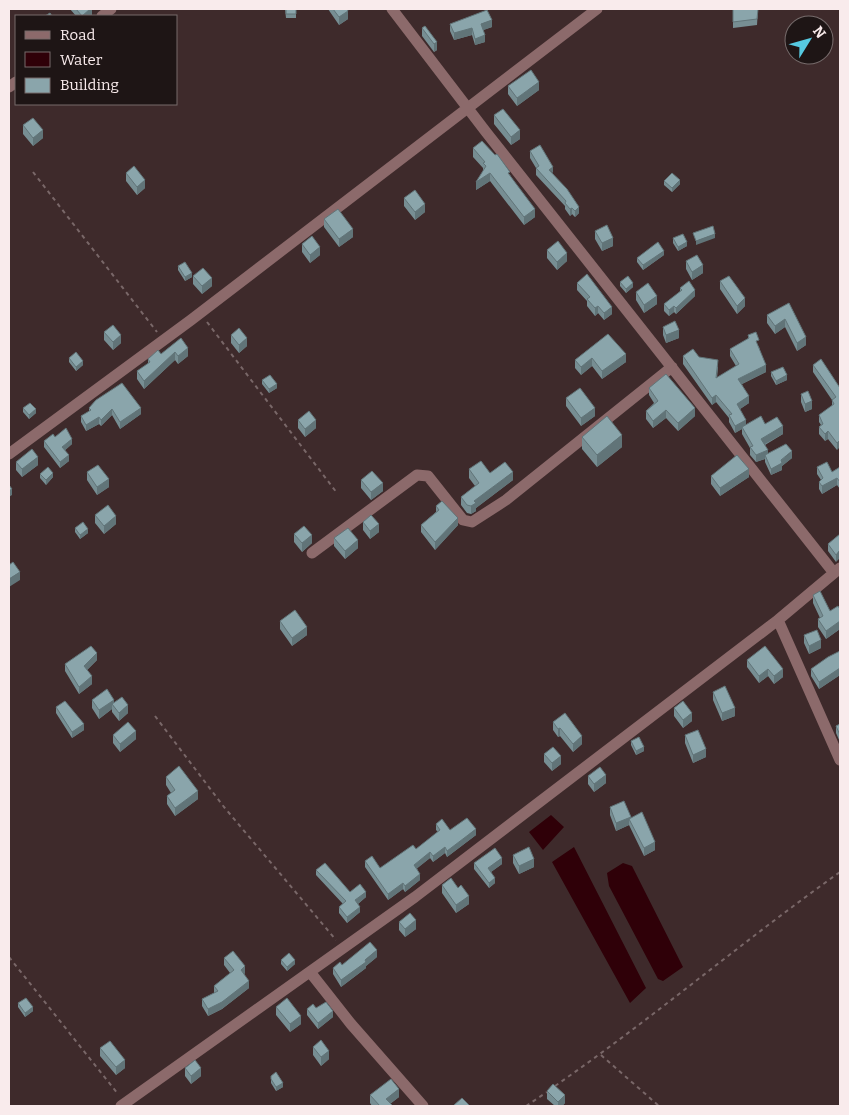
<svg xmlns="http://www.w3.org/2000/svg" width="849" height="1115" font-family="Bitter,serif">
	<rect width="100%" height="100%" fill="#3e2a2b"/>
	<path fill="#2f0008" d="M 551,815 L 564,827 L 543,850 L 529,832 Z
		M 574,847 L 646,988 L 630,1003 L 552,862 Z
		M 623,863 L 632,866 L 683,967 L 663,981 L 658,979 L 609,886 L 607,873 Z"/>
	<g fill="none" stroke-linecap="round" stroke-linejoin="round">
		<path stroke="#796768" stroke-width="2" stroke-dasharray="4 4" stroke-linecap="butt" d="M 33,172 L 157,332
			M 207,322 L 337,493
			M 155,716 L 224,807 L 336,940
			M 9,957 L 118,1094
			M 601,1055 L 659,1106
			M 555,1086 C 653,1018 743,941 840,872
			M 526,1106 L 547,1092"/>
		<path stroke="#8c6a6b" stroke-width="11" d="M 392,9 L 486,132 L 834,573
			M 102,16 L 111,9
			M 9,87 L 16,82
			M 9,454 L 191,320 L 597,9
			M 312,553 L 417,475 L 428,476 L 463,520 L 472,522 L 506,500 L 672,367
			M 778,620 L 840,760
			M 310,972 L 351,1024 L 423,1106
			M 121,1106 L 415,897 L 778,620 L 840,568"/>
	</g>
	<path fill="#778e93" d="M 70,9 L 92,9 L 92,15 L 91,16 L 76,16 Z
		M 285,9 L 296,9 L 296,18 L 286,18 Z
		M 328,9 L 347,9 L 348,19 L 339,25 Z
		M 733,9 L 758,9 L 757,25 L 733,28 Z
		M 450,24 L 492,27 L 483,30 L 485,42 L 475,45 L 472,35 L 454,40 L 450,31 Z
		M 425,26 L 437,50 L 434,52 L 422,36 L 422,28 Z
		M 508,86 L 539,90 L 517,106 L 508,94 Z
		M 494,115 L 520,139 L 511,145 L 494,124 Z
		M 23,125 L 43,138 L 33,146 L 23,134 Z
		M 473,148 L 510,175 L 535,217 L 524,225 L 490,181 L 476,190 L 483,171 L 483,168 L 473,157 Z
		M 530,151 L 553,174 L 579,213 L 575,217 L 572,214 L 570,216 L 565,209 L 565,206 L 536,175 L 536,168 L 530,158 Z
		M 126,173 L 145,188 L 137,195 L 126,181 Z
		M 664,181 L 680,184 L 672,192 L 664,185 Z
		M 404,198 L 425,212 L 415,220 L 404,206 Z
		M 324,219 L 353,237 L 339,247 L 324,227 Z
		M 595,231 L 613,246 L 602,251 L 595,239 Z
		M 673,238 L 687,246 L 678,251 L 673,243 Z
		M 302,244 L 320,255 L 310,263 L 302,252 Z
		M 547,250 L 567,261 L 557,270 L 547,258 Z
		M 664,255 L 643,270 L 637,262 L 637,258 Z
		M 686,261 L 703,273 L 692,280 L 686,269 Z
		M 178,266 L 192,277 L 185,281 L 178,270 Z
		M 193,276 L 212,286 L 202,294 L 193,284 Z
		M 720,281 L 745,306 L 737,314 L 720,289 Z
		M 620,282 L 633,287 L 626,293 L 620,286 Z
		M 577,283 L 612,314 L 604,320 L 598,313 L 595,316 L 587,306 L 587,301 L 577,290 Z
		M 680,288 L 695,296 L 676,314 L 674,312 L 669,316 L 664,311 L 664,304 L 680,292 Z
		M 636,292 L 657,304 L 644,313 L 636,300 Z
		M 789,303 L 806,345 L 797,351 L 785,327 L 775,334 L 767,323 L 767,315 Z
		M 663,327 L 679,338 L 666,343 L 663,335 Z
		M 104,332 L 121,343 L 113,350 L 104,340 Z
		M 608,334 L 626,362 L 602,379 L 592,366 L 581,375 L 575,368 L 575,360 Z
		M 231,335 L 247,346 L 239,353 L 231,343 Z
		M 748,335 L 759,347 L 766,372 L 742,384 L 749,403 L 740,409 L 746,425 L 765,424 L 783,434 L 765,445 L 768,454 L 792,458 L 782,466 L 782,470 L 771,475 L 765,462 L 765,459 L 756,462 L 750,455 L 750,448 L 742,434 L 742,429 L 735,433 L 729,422 L 729,418 L 716,402 L 712,405 L 683,364 L 683,356 L 699,357 L 718,367 L 717,378 L 736,366 L 730,356 L 730,349 L 748,339 Z
		M 181,338 L 188,356 L 178,364 L 175,360 L 144,389 L 137,379 L 137,371 L 148,364 L 148,359 L 161,354 Z
		M 69,358 L 83,365 L 76,371 L 69,362 Z
		M 813,365 L 840,388 L 837,450 L 828,439 L 825,441 L 819,434 L 819,427 L 821,425 L 819,422 L 819,415 L 832,406 L 832,400 L 813,372 Z
		M 771,372 L 787,380 L 776,385 L 771,376 Z
		M 262,380 L 277,388 L 269,393 L 262,384 Z
		M 649,388 L 695,416 L 678,431 L 666,418 L 653,428 L 646,419 L 646,411 L 654,403 L 649,395 Z
		M 801,394 L 812,409 L 805,412 L 801,402 Z
		M 566,398 L 595,416 L 581,426 L 566,406 Z
		M 96,400 L 141,414 L 120,429 L 112,415 L 101,426 L 99,424 L 86,431 L 81,422 L 81,416 L 89,412 L 89,408 Z
		M 23,408 L 36,413 L 29,419 L 23,412 Z
		M 298,420 L 316,428 L 305,437 L 298,428 Z
		M 55,437 L 72,444 L 65,450 L 69,461 L 60,468 L 44,447 L 44,441 Z
		M 582,437 L 622,447 L 597,467 L 582,449 Z
		M 16,462 L 38,465 L 22,477 L 16,470 Z
		M 817,467 L 832,472 L 840,467 L 840,489 L 837,485 L 822,494 L 819,489 L 819,482 L 821,480 L 817,474 Z
		M 469,469 L 490,473 L 513,480 L 476,508 L 476,511 L 471,514 L 467,513 L 461,505 L 461,497 L 475,486 L 469,478 Z
		M 87,472 L 109,487 L 97,495 L 87,480 Z
		M 40,474 L 53,477 L 46,485 L 40,478 Z
		M 711,476 L 749,477 L 720,496 L 711,484 Z
		M 361,480 L 383,491 L 371,500 L 361,488 Z
		M 436,506 L 458,525 L 435,550 L 421,532 L 421,525 L 436,512 Z
		M 95,515 L 116,524 L 104,534 L 95,523 Z
		M 363,522 L 379,532 L 370,539 L 363,530 Z
		M 75,528 L 88,533 L 80,539 L 75,532 Z
		M 294,534 L 312,543 L 302,552 L 294,542 Z
		M 840,534 L 836,562 L 828,551 L 828,544 Z
		M 334,538 L 358,548 L 345,559 L 334,546 Z
		M 813,595 L 830,611 L 840,609 L 840,629 L 826,639 L 818,627 L 818,619 L 820,618 L 813,603 Z
		M 280,621 L 307,635 L 292,646 L 280,629 Z
		M 804,635 L 821,648 L 809,654 L 804,643 Z
		M 840,651 L 840,675 L 819,689 L 811,676 L 811,669 Z
		M 97,660 L 87,670 L 92,684 L 79,694 L 65,671 L 65,664 Z
		M 747,660 L 783,669 L 783,677 L 774,684 L 768,676 L 759,683 L 747,667 Z
		M 713,692 L 735,716 L 722,721 L 713,700 Z
		M 92,700 L 114,703 L 128,713 L 119,721 L 112,712 L 112,709 L 99,719 L 92,708 Z
		M 56,707 L 84,730 L 72,738 L 56,713 Z
		M 674,708 L 692,721 L 683,728 L 674,716 Z
		M 553,722 L 582,744 L 573,752 L 560,736 L 558,737 L 553,730 Z
		M 840,724 L 840,742 L 836,733 L 836,726 Z
		M 113,735 L 136,739 L 120,752 L 113,743 Z
		M 685,735 L 706,757 L 693,763 L 685,743 Z
		M 631,741 L 644,751 L 636,755 L 631,745 Z
		M 544,754 L 561,764 L 552,771 L 544,762 Z
		M 588,776 L 606,783 L 594,792 L 588,784 Z
		M 166,777 L 198,799 L 175,816 L 167,804 L 167,796 L 171,793 L 166,785 Z
		M 610,807 L 631,818 L 655,850 L 644,856 L 629,825 L 616,831 L 610,815 Z
		M 436,824 L 450,830 L 476,835 L 447,857 L 445,853 L 433,862 L 430,858 L 417,868 L 420,880 L 405,892 L 403,889 L 388,900 L 365,867 L 365,861 L 380,868 L 416,849 L 438,832 L 436,830 Z
		M 513,855 L 534,867 L 519,874 L 513,863 Z
		M 474,863 L 502,864 L 491,872 L 495,883 L 489,888 L 474,869 Z
		M 316,870 L 350,892 L 366,897 L 358,904 L 360,912 L 347,923 L 339,913 L 339,907 L 343,904 L 316,875 Z
		M 442,885 L 458,888 L 469,904 L 456,913 L 442,893 Z
		M 399,922 L 416,929 L 405,937 L 399,930 Z
		M 377,957 L 366,966 L 366,968 L 341,987 L 333,974 L 333,968 Z
		M 224,958 L 245,973 L 244,974 L 249,988 L 222,1009 L 208,1016 L 202,1006 L 202,999 L 214,993 L 214,986 L 230,973 L 224,965 Z
		M 281,960 L 295,964 L 287,971 L 281,964 Z
		M 18,1003 L 33,1011 L 25,1017 L 18,1007 Z
		M 276,1007 L 301,1024 L 290,1032 L 276,1015 Z
		M 316,1008 L 333,1017 L 318,1029 L 307,1015 L 307,1009 Z
		M 313,1047 L 329,1059 L 321,1066 L 313,1055 Z
		M 100,1048 L 125,1068 L 116,1075 L 100,1056 Z
		M 185,1068 L 201,1076 L 191,1084 L 185,1076 Z
		M 271,1076 L 283,1087 L 276,1091 L 271,1083 Z
		M 547,1091 L 565,1103 L 562,1106 L 555,1106 L 547,1099 Z
		M 370,1095 L 399,1097 L 390,1104 L 392,1106 L 372,1106 L 370,1103 Z"/>
	<path fill="#617478" d="M 90,9 L 92,9 L 92,15 L 91,16 L 82,16 Z
		M 348,11 L 348,19 L 339,25 L 339,17 Z
		M 492,20 L 492,27 L 481,31 L 481,24 Z
		M 472,28 L 472,35 L 454,40 L 454,33 Z
		M 485,35 L 485,42 L 475,45 L 475,39 Z
		M 437,42 L 437,50 L 434,52 L 434,44 Z
		M 539,82 L 539,90 L 517,106 L 517,98 Z
		M 43,130 L 43,138 L 33,146 L 33,138 Z
		M 520,130 L 520,139 L 511,145 L 511,137 Z
		M 553,167 L 553,173 L 549,170 Z
		M 490,173 L 490,181 L 476,190 L 476,182 Z
		M 145,180 L 145,188 L 137,195 L 137,187 Z
		M 680,180 L 680,184 L 672,192 L 672,188 Z
		M 425,204 L 425,212 L 415,220 L 415,212 Z
		M 579,207 L 579,213 L 575,217 L 575,211 Z
		M 572,208 L 572,214 L 570,216 L 570,209 Z
		M 535,209 L 535,217 L 524,225 L 524,217 Z
		M 353,229 L 353,237 L 339,247 L 339,239 Z
		M 715,234 L 715,238 L 696,245 L 696,241 Z
		M 613,238 L 613,246 L 602,251 L 602,243 Z
		M 687,242 L 687,246 L 678,251 L 678,247 Z
		M 320,247 L 320,255 L 310,263 L 310,255 Z
		M 664,251 L 664,255 L 643,270 L 643,265 Z
		M 567,253 L 567,261 L 557,270 L 557,262 Z
		M 703,265 L 703,273 L 692,280 L 692,272 Z
		M 192,273 L 192,277 L 185,281 L 185,277 Z
		M 212,278 L 212,286 L 202,294 L 202,286 Z
		M 633,283 L 633,287 L 626,293 L 626,289 Z
		M 695,290 L 695,296 L 676,314 L 676,308 Z
		M 657,296 L 657,304 L 644,313 L 644,305 Z
		M 745,298 L 745,306 L 737,314 L 737,306 Z
		M 598,306 L 598,313 L 595,316 L 595,308 Z
		M 674,306 L 674,312 L 669,316 L 669,310 Z
		M 612,307 L 612,314 L 604,320 L 604,313 Z
		M 785,319 L 785,327 L 775,334 L 775,326 Z
		M 679,330 L 679,338 L 666,343 L 666,335 Z
		M 121,335 L 121,343 L 113,350 L 113,342 Z
		M 806,337 L 806,345 L 797,351 L 797,343 Z
		M 247,338 L 247,346 L 239,353 L 239,345 Z
		M 188,348 L 188,356 L 178,364 L 178,356 Z
		M 175,352 L 175,360 L 144,389 L 144,381 Z
		M 626,354 L 626,362 L 602,379 L 602,371 Z
		M 592,358 L 592,366 L 581,375 L 581,367 Z
		M 83,361 L 83,365 L 76,371 L 76,367 Z
		M 766,365 L 766,372 L 738,386 L 738,379 Z
		M 787,375 L 787,380 L 776,385 L 776,381 Z
		M 277,384 L 277,388 L 269,393 L 269,389 Z
		M 716,395 L 716,402 L 712,405 L 712,398 Z
		M 749,396 L 749,403 L 737,411 L 737,404 Z
		M 812,401 L 812,409 L 805,412 L 805,404 Z
		M 141,408 L 141,414 L 120,429 L 120,422 Z
		M 595,408 L 595,416 L 581,426 L 581,418 Z
		M 695,408 L 695,416 L 678,431 L 678,423 Z
		M 36,409 L 36,413 L 29,419 L 29,415 Z
		M 112,409 L 112,415 L 101,426 L 101,420 Z
		M 666,410 L 666,418 L 653,428 L 653,421 Z
		M 99,417 L 99,424 L 86,431 L 86,425 Z
		M 316,420 L 316,428 L 305,437 L 305,429 Z
		M 746,420 L 746,428 L 742,427 L 742,429 L 735,433 L 735,426 Z
		M 783,426 L 783,434 L 761,446 L 761,439 Z
		M 828,431 L 828,439 L 825,441 L 825,434 Z
		M 622,435 L 622,447 L 597,467 L 597,455 Z
		M 72,439 L 72,444 L 62,453 L 62,447 Z
		M 840,440 L 840,447 L 837,450 L 837,443 Z
		M 768,450 L 768,457 L 765,455 L 765,459 L 756,462 L 756,455 Z
		M 792,451 L 792,458 L 782,466 L 782,470 L 771,475 L 771,469 Z
		M 69,455 L 69,461 L 60,468 L 60,462 Z
		M 38,457 L 38,465 L 22,477 L 22,469 Z
		M 749,469 L 749,477 L 720,496 L 720,488 Z
		M 513,472 L 513,480 L 476,508 L 476,511 L 471,514 L 471,506 L 474,501 Z
		M 53,473 L 53,477 L 46,485 L 46,480 Z
		M 837,478 L 837,485 L 822,494 L 822,486 Z
		M 109,479 L 109,487 L 97,495 L 97,487 Z
		M 383,483 L 383,491 L 371,500 L 371,492 Z
		M 12,489 L 12,495 L 9,497 L 9,491 Z
		M 116,516 L 116,524 L 104,534 L 104,526 Z
		M 458,518 L 458,525 L 435,550 L 435,542 Z
		M 379,524 L 379,532 L 370,539 L 370,531 Z
		M 88,529 L 88,533 L 80,539 L 80,535 Z
		M 312,535 L 312,543 L 302,552 L 302,543 Z
		M 358,540 L 358,548 L 345,559 L 345,551 Z
		M 840,550 L 840,558 L 836,562 L 836,555 Z
		M 20,572 L 20,580 L 9,587 L 9,579 Z
		M 840,621 L 840,629 L 826,639 L 826,631 Z
		M 307,627 L 307,635 L 292,646 L 292,638 Z
		M 821,640 L 821,648 L 809,654 L 809,646 Z
		M 97,653 L 97,660 L 84,673 L 84,666 Z
		M 840,668 L 840,675 L 819,689 L 819,682 Z
		M 768,669 L 768,676 L 759,683 L 759,676 Z
		M 783,669 L 783,677 L 774,684 L 774,676 Z
		M 92,676 L 92,684 L 79,694 L 79,687 Z
		M 114,700 L 114,707 L 112,704 L 112,709 L 99,719 L 99,710 Z
		M 128,705 L 128,713 L 119,721 L 119,713 Z
		M 735,708 L 735,716 L 722,721 L 722,713 Z
		M 692,713 L 692,721 L 683,728 L 683,720 Z
		M 84,724 L 84,730 L 72,738 L 72,732 Z
		M 560,728 L 560,736 L 558,737 L 558,729 Z
		M 136,731 L 136,739 L 120,752 L 120,744 Z
		M 582,736 L 582,744 L 573,752 L 573,744 Z
		M 644,747 L 644,751 L 636,755 L 636,751 Z
		M 706,749 L 706,757 L 693,763 L 693,755 Z
		M 561,756 L 561,764 L 552,771 L 552,763 Z
		M 606,775 L 606,783 L 594,792 L 594,784 Z
		M 198,791 L 198,799 L 175,816 L 175,808 Z
		M 631,817 L 631,822 L 629,819 L 629,825 L 616,831 L 616,823 Z
		M 476,829 L 476,835 L 447,857 L 447,851 Z
		M 655,842 L 655,850 L 644,856 L 644,848 Z
		M 445,847 L 445,853 L 433,862 L 433,856 Z
		M 430,852 L 430,858 L 414,871 L 414,865 Z
		M 502,858 L 502,864 L 488,874 L 488,868 Z
		M 534,859 L 534,867 L 519,874 L 519,866 Z
		M 420,874 L 420,880 L 405,892 L 405,886 Z
		M 495,878 L 495,883 L 489,888 L 489,883 Z
		M 403,883 L 403,889 L 388,900 L 388,894 Z
		M 366,892 L 366,897 L 355,906 L 355,900 Z
		M 469,896 L 469,904 L 456,913 L 456,905 Z
		M 360,907 L 360,912 L 347,923 L 347,917 Z
		M 416,920 L 416,929 L 405,937 L 405,929 Z
		M 377,950 L 377,957 L 366,966 L 366,968 L 341,987 L 341,980 Z
		M 295,960 L 295,964 L 287,971 L 287,967 Z
		M 245,966 L 245,973 L 241,977 L 241,970 Z
		M 249,981 L 249,988 L 222,1009 L 208,1016 L 208,1009 Z
		M 33,1007 L 33,1011 L 25,1017 L 25,1013 Z
		M 333,1011 L 333,1017 L 318,1029 L 318,1023 Z
		M 301,1016 L 301,1024 L 290,1032 L 290,1024 Z
		M 329,1051 L 329,1059 L 321,1066 L 321,1057 Z
		M 125,1060 L 125,1068 L 116,1075 L 116,1067 Z
		M 201,1068 L 201,1076 L 191,1084 L 191,1076 Z
		M 283,1083 L 283,1087 L 276,1091 L 276,1087 Z
		M 399,1089 L 399,1097 L 387,1106 L 386,1099 Z
		M 565,1095 L 565,1103 L 562,1106 L 558,1106 L 558,1102 Z"/>
	<path fill="#8aa5ab" stroke="#617478" d="M 76,9 L 90,9 L 82,16 Z
		M 286,9 L 296,9 L 296,14 L 286,14 Z
		M 333,9 L 347,9 L 348,11 L 339,17 Z
		M 733,9 L 758,9 L 757,19 L 733,22 Z
		M 487,10 L 492,20 L 481,24 L 485,35 L 475,39 L 472,28 L 454,33 L 450,24 Z
		M 50,13 L 52,16 L 45,16 Z
		M 425,26 L 437,42 L 434,44 L 422,28 Z
		M 531,70 L 539,82 L 517,98 L 508,86 Z
		M 503,109 L 520,130 L 511,137 L 494,115 Z
		M 33,118 L 43,130 L 33,138 L 23,125 Z
		M 482,141 L 495,155 L 497,154 L 510,172 L 508,173 L 535,209 L 524,217 L 490,173 L 476,182 L 486,166 L 483,163 L 485,162 L 473,148 Z
		M 540,145 L 553,167 L 549,170 L 567,189 L 579,207 L 575,211 L 572,208 L 570,209 L 565,203 L 566,201 L 536,168 L 539,166 L 530,151 Z
		M 134,166 L 145,180 L 137,187 L 126,173 Z
		M 672,173 L 680,180 L 672,188 L 664,181 Z
		M 415,190 L 425,204 L 415,212 L 404,198 Z
		M 338,209 L 353,229 L 339,239 L 324,219 Z
		M 607,225 L 613,238 L 602,243 L 595,231 Z
		M 713,226 L 715,234 L 696,241 L 693,233 Z
		M 683,234 L 687,242 L 678,247 L 673,238 Z
		M 312,236 L 320,247 L 310,255 L 302,244 Z
		M 558,241 L 567,253 L 557,262 L 547,250 Z
		M 658,242 L 664,251 L 643,265 L 637,258 Z
		M 697,255 L 703,265 L 692,272 L 686,261 Z
		M 185,262 L 192,273 L 185,277 L 178,266 Z
		M 203,268 L 212,278 L 202,286 L 193,276 Z
		M 587,274 L 612,307 L 604,313 L 598,306 L 595,308 L 587,299 L 590,297 L 577,283 Z
		M 628,276 L 633,283 L 626,289 L 620,282 Z
		M 729,276 L 745,298 L 737,306 L 720,281 Z
		M 689,281 L 695,290 L 676,308 L 674,306 L 669,310 L 664,304 L 682,290 L 680,288 Z
		M 648,283 L 657,296 L 644,305 L 636,292 Z
		M 789,303 L 806,337 L 797,343 L 785,319 L 775,326 L 767,315 Z
		M 675,321 L 679,330 L 666,335 L 663,327 Z
		M 113,325 L 121,335 L 113,342 L 104,332 Z
		M 239,328 L 247,338 L 239,345 L 231,335 Z
		M 756,332 L 759,340 L 756,341 L 766,365 L 738,379 L 749,396 L 737,404 L 746,420 L 735,426 L 729,415 L 732,414 L 716,395 L 712,398 L 683,356 L 693,349 L 699,357 L 718,360 L 716,378 L 739,364 L 730,349 L 749,338 L 748,335 Z
		M 608,334 L 626,354 L 602,371 L 592,358 L 581,367 L 575,360 Z
		M 181,338 L 188,348 L 178,356 L 175,352 L 144,381 L 137,371 L 150,362 L 148,359 L 158,350 L 161,354 Z
		M 76,352 L 83,361 L 76,367 L 69,358 Z
		M 821,359 L 840,388 L 840,440 L 837,443 L 828,431 L 825,434 L 819,427 L 823,424 L 819,415 L 834,404 L 832,400 L 836,397 L 813,365 Z
		M 783,367 L 787,375 L 776,381 L 771,372 Z
		M 666,374 L 695,408 L 678,423 L 666,410 L 653,421 L 646,411 L 658,401 L 649,388 Z
		M 270,375 L 277,384 L 269,389 L 262,380 Z
		M 122,383 L 141,408 L 120,422 L 112,409 L 101,420 L 99,417 L 86,425 L 81,416 L 91,410 L 89,408 L 96,400 Z
		M 580,388 L 595,408 L 581,418 L 566,398 Z
		M 808,391 L 812,401 L 805,404 L 801,394 Z
		M 30,403 L 36,409 L 29,415 L 23,408 Z
		M 309,411 L 316,420 L 305,429 L 298,420 Z
		M 607,416 L 622,435 L 597,455 L 582,437 Z
		M 761,416 L 765,424 L 777,417 L 783,426 L 761,439 L 768,450 L 756,455 L 750,447 L 753,446 L 742,427 Z
		M 66,428 L 72,439 L 62,447 L 69,455 L 60,462 L 44,441 L 53,434 L 55,437 Z
		M 786,444 L 792,451 L 781,460 L 782,463 L 771,469 L 765,455 Z
		M 32,449 L 38,457 L 22,469 L 16,462 Z
		M 737,455 L 749,469 L 720,488 L 711,476 Z
		M 481,461 L 490,473 L 505,462 L 513,472 L 474,501 L 476,503 L 471,506 L 467,505 L 461,497 L 479,483 L 469,469 Z
		M 827,462 L 832,472 L 840,467 L 840,482 L 837,478 L 822,486 L 819,482 L 823,478 L 817,467 Z
		M 98,465 L 109,479 L 97,487 L 87,472 Z
		M 48,467 L 53,473 L 46,480 L 40,474 Z
		M 372,471 L 383,483 L 371,492 L 361,480 Z
		M 9,485 L 12,489 L 9,491 Z
		M 442,501 L 458,518 L 435,542 L 421,525 L 439,510 L 436,506 Z
		M 108,505 L 116,516 L 104,526 L 95,515 Z
		M 371,515 L 379,524 L 370,531 L 363,522 Z
		M 83,522 L 88,529 L 80,535 L 75,528 Z
		M 304,526 L 312,535 L 302,543 L 294,534 Z
		M 348,528 L 358,540 L 345,551 L 334,538 Z
		M 840,534 L 840,550 L 836,555 L 828,544 Z
		M 13,562 L 20,572 L 9,579 L 9,565 Z
		M 820,591 L 830,611 L 838,606 L 840,609 L 840,621 L 826,631 L 818,619 L 823,616 L 813,595 Z
		M 295,610 L 307,627 L 292,638 L 280,621 Z
		M 817,630 L 821,640 L 809,646 L 804,635 Z
		M 91,646 L 97,653 L 84,666 L 92,676 L 79,687 L 65,664 Z
		M 765,646 L 783,669 L 774,676 L 768,669 L 759,676 L 747,660 Z
		M 840,651 L 840,668 L 819,682 L 811,669 L 828,657 Z
		M 725,686 L 735,708 L 722,713 L 713,692 Z
		M 107,689 L 114,700 L 99,710 L 92,700 Z
		M 122,697 L 128,705 L 119,713 L 112,704 Z
		M 65,701 L 84,724 L 72,732 L 56,707 Z
		M 683,701 L 692,713 L 683,720 L 674,708 Z
		M 565,713 L 582,736 L 573,744 L 560,728 L 558,729 L 553,722 Z
		M 128,722 L 136,731 L 120,744 L 113,735 Z
		M 840,724 L 840,735 L 836,726 Z
		M 698,730 L 706,749 L 693,755 L 685,735 Z
		M 639,737 L 644,747 L 636,751 L 631,741 Z
		M 553,747 L 561,756 L 552,763 L 544,754 Z
		M 179,766 L 198,791 L 175,808 L 167,796 L 175,790 L 166,777 Z
		M 600,767 L 606,775 L 594,784 L 588,776 Z
		M 624,801 L 631,817 L 616,823 L 610,807 Z
		M 642,812 L 655,842 L 644,848 L 629,819 Z
		M 467,818 L 476,829 L 447,851 L 445,847 L 433,856 L 430,852 L 414,865 L 420,874 L 405,886 L 403,883 L 388,894 L 365,861 L 372,856 L 380,868 L 413,845 L 416,849 L 440,830 L 436,824 L 442,819 L 450,830 Z
		M 529,847 L 534,859 L 519,866 L 513,855 Z
		M 495,848 L 502,858 L 488,868 L 495,878 L 489,883 L 474,863 Z
		M 325,863 L 350,892 L 360,884 L 366,892 L 355,900 L 360,907 L 347,917 L 339,907 L 346,901 L 316,870 Z
		M 451,878 L 458,888 L 461,885 L 469,896 L 456,905 L 442,885 Z
		M 410,913 L 416,920 L 405,929 L 399,922 Z
		M 370,942 L 377,950 L 365,960 L 366,962 L 341,980 L 333,968 L 340,962 L 342,965 Z
		M 233,951 L 245,966 L 241,970 L 249,981 L 222,1002 L 208,1009 L 202,999 L 218,991 L 214,986 L 234,970 L 224,958 Z
		M 289,953 L 295,960 L 287,967 L 281,960 Z
		M 26,998 L 33,1007 L 25,1013 L 18,1003 Z
		M 287,998 L 301,1016 L 290,1024 L 276,1007 Z
		M 326,1002 L 333,1011 L 318,1023 L 307,1009 L 313,1004 L 316,1008 Z
		M 321,1040 L 329,1051 L 321,1057 L 313,1047 Z
		M 110,1041 L 125,1060 L 116,1067 L 100,1048 Z
		M 195,1060 L 201,1068 L 191,1076 L 185,1068 Z
		M 276,1072 L 283,1083 L 276,1087 L 271,1079 L 271,1076 Z
		M 391,1079 L 399,1089 L 386,1099 L 392,1105 L 390,1106 L 380,1106 L 370,1095 Z
		M 553,1084 L 565,1095 L 558,1102 L 547,1091 Z
		M 462,1098 L 470,1106 L 455,1106 L 454,1105 Z"/>
	<rect width="849" height="1115" fill="none" stroke="#f9ebec" stroke-width="20"/>
	<rect x="15" y="15" width="162" height="90" fill="#1e1515" stroke="#766b6b"/>
	<rect x="25" y="31" width="25" height="8" fill="#8c6a6b" stroke="#766b6b"/>
	<text x="60" y="40" font-size="15" fill="#f9ebec">Road</text>
	<rect x="25" y="52" width="25" height="15" fill="#2f0008" stroke="#766b6b"/>
	<text x="60" y="65" font-size="15" fill="#f9ebec">Water</text>
	<rect x="25" y="78" width="25" height="15" fill="#8aa5ab" stroke="#766b6b"/>
	<text x="60" y="90" font-size="15" fill="#f9ebec">Building</text>
	<g transform="translate(809 40) rotate(53)"><circle r="24" fill="#1e1515" stroke="#766b6b"/>
	<path d="M0-4L9 19L0 12L-9 19Z" fill="#56c9e1"/>
	<text y="-8" font-size="14" font-weight="bold" text-anchor="middle" fill="#f9ebec">N</text>
	</g>
</svg>
